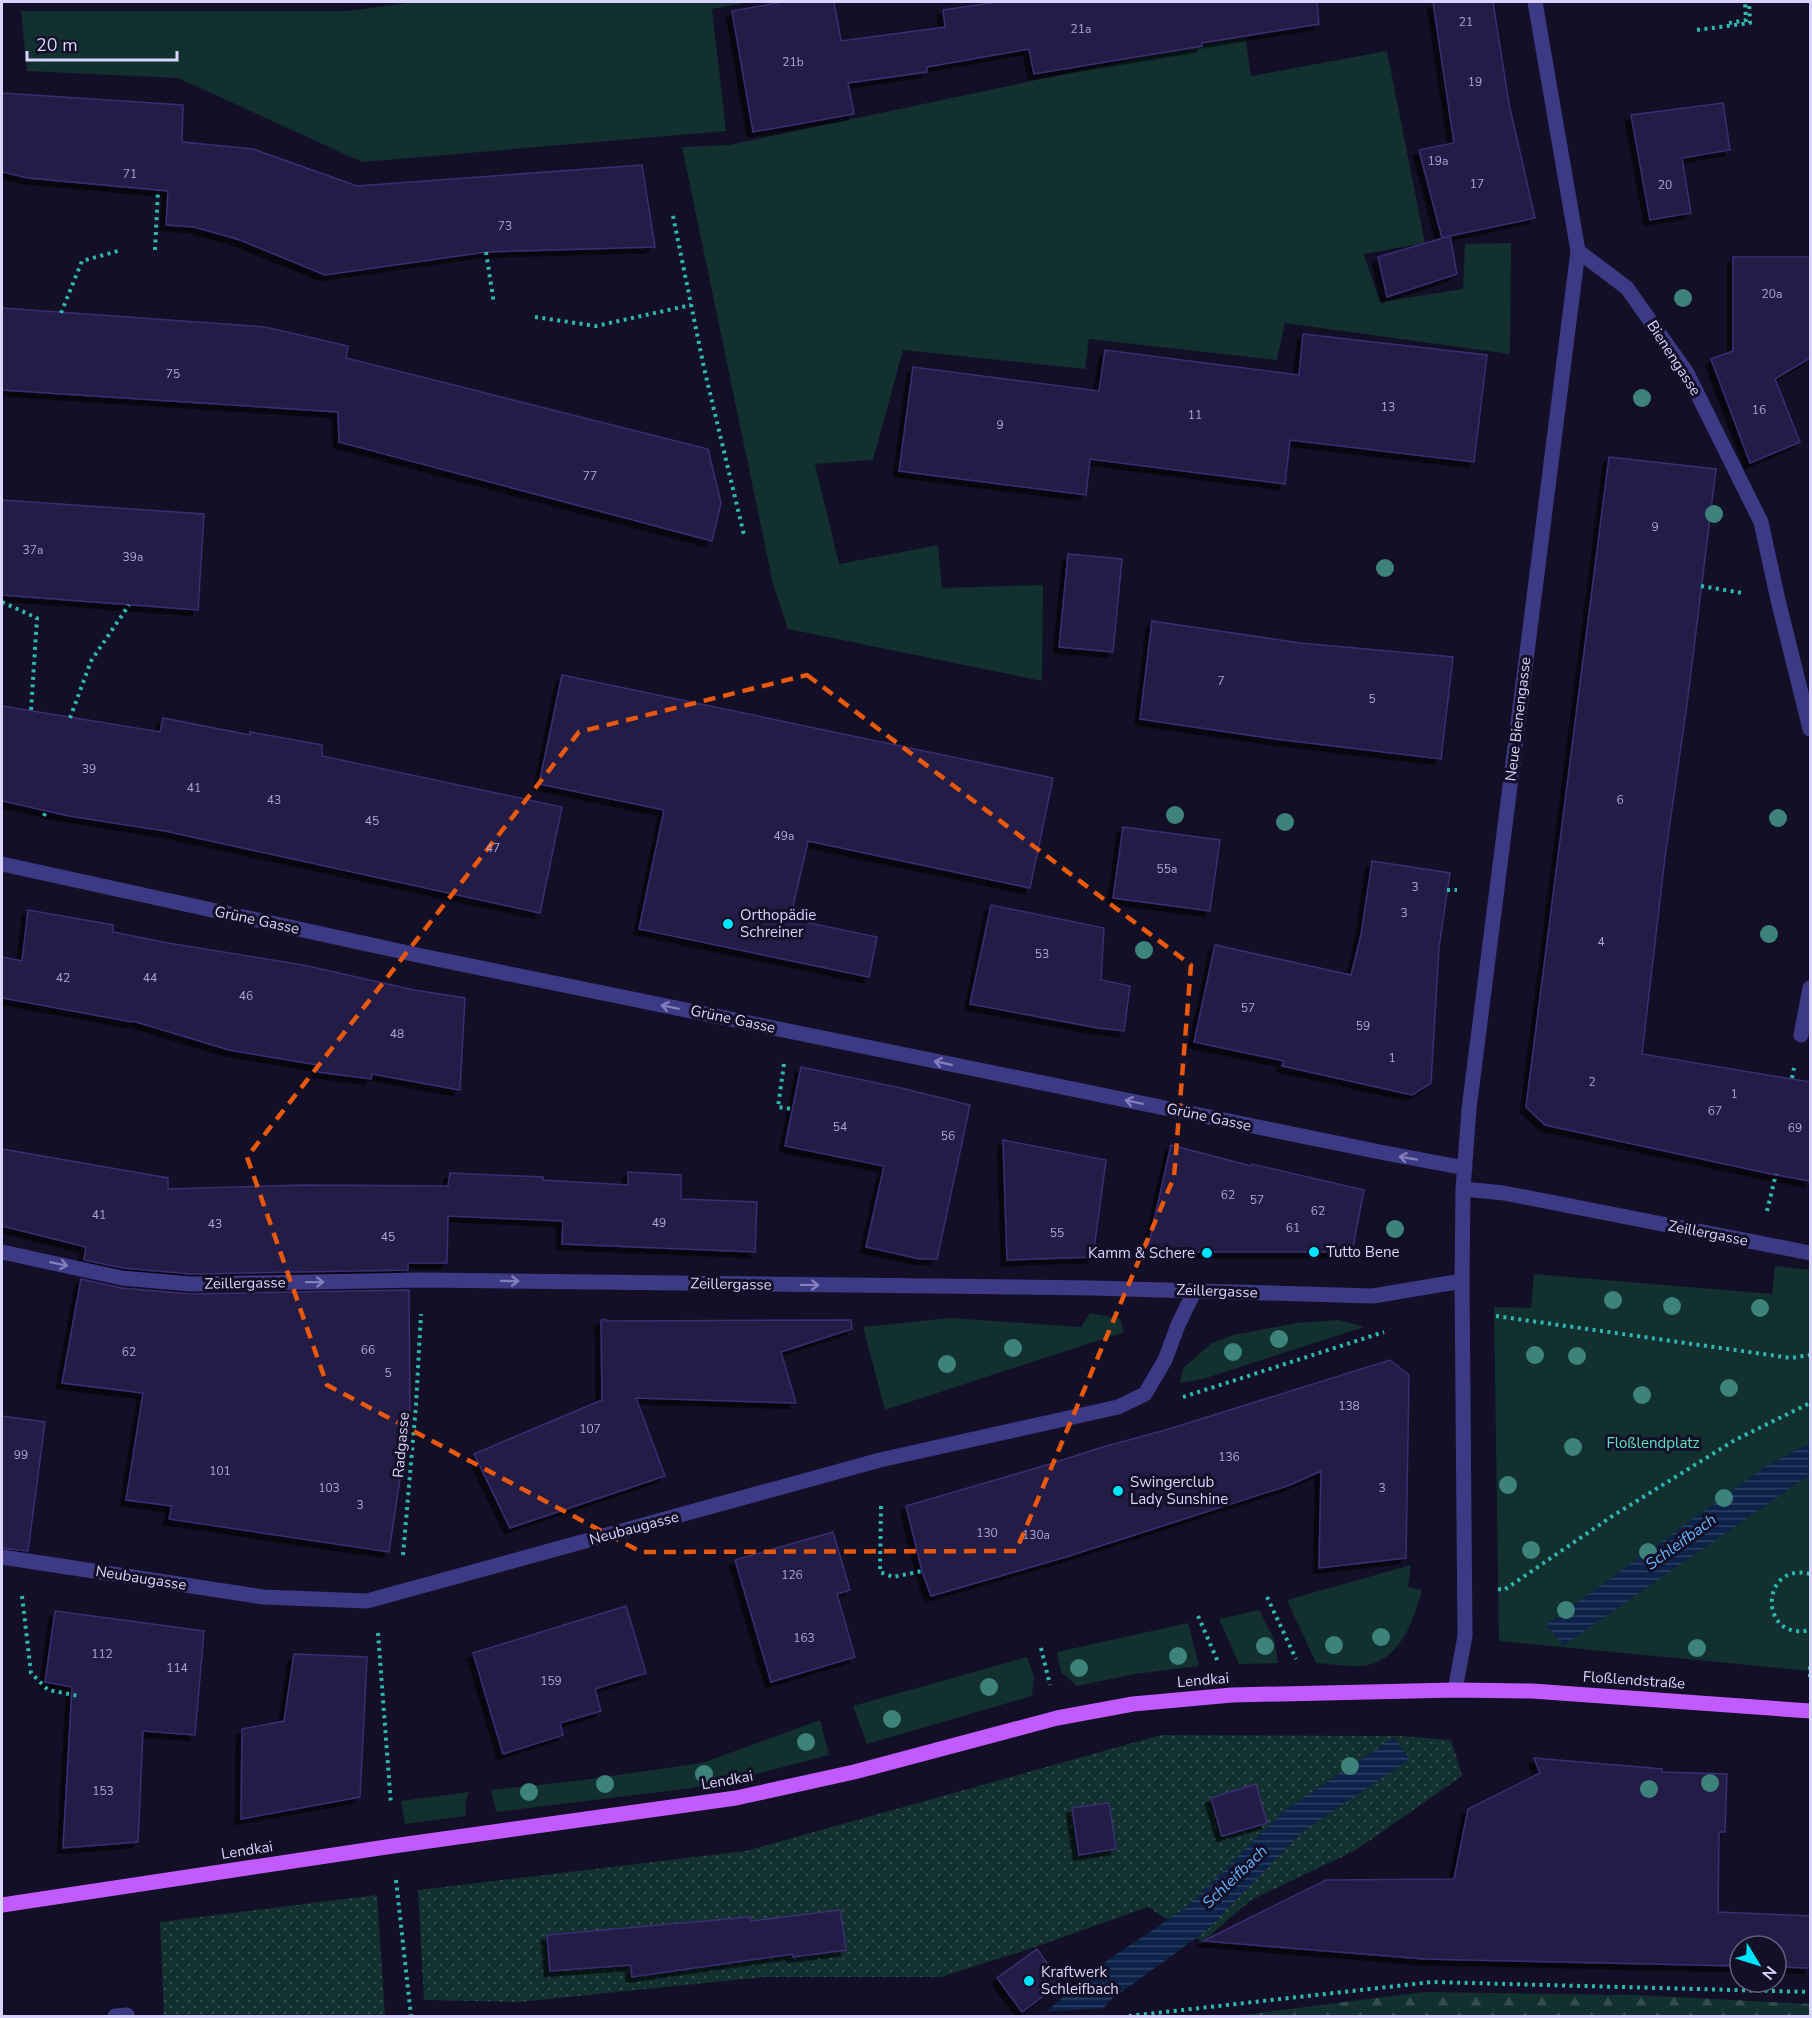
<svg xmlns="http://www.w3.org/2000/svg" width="1812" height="2018" font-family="'Nunito Sans',sans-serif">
	<defs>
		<pattern id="forest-firs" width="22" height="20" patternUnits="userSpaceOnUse" patternTransform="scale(1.5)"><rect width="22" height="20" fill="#12302f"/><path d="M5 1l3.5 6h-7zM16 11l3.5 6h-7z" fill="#344d4e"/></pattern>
		<pattern id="garden-dots" width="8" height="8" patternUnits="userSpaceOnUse" patternTransform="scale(1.5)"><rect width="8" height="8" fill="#12302f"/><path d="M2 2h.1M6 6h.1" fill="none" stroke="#344d4e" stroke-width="1.8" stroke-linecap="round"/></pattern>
		<pattern id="water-rules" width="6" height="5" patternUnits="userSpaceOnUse" patternTransform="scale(1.5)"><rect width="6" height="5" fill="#0c2248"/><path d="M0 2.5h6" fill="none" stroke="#2f4163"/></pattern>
		<filter id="shadow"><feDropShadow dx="-5.5" dy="5.5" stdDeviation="0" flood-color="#0009"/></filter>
	</defs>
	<rect width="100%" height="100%" fill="#130f26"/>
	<path fill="#12302f" d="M 415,2 L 750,2 L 712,9 L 726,131 L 362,162 L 178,78 L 27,71 L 21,11 L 348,11 Z
		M 1245,36 L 1251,76 L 1387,51 L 1425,243 L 1364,254 L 1380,302 L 1463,289 L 1465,244 L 1511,243 L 1510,354 L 1285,323 L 1277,360 L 1089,339 L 1085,369 L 903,350 L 873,460 L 815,464 L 839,564 L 938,545 L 942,588 L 1043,585 L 1042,681 L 788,629 L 773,584 L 682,147 L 729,145 Z
		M 1775,1266 L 1810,1270 L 1810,1671 L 1499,1641 L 1494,1307 L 1531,1308 L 1534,1274 L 1772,1294 Z
		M 1090,1313 L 1120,1319 L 1124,1332 L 885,1410 L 863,1327 L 950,1318 L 1081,1327 Z
		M 1339,1320 L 1364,1327 L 1203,1379 L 1180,1383 L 1183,1368 L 1212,1343 L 1233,1335 L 1297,1323 Z
		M 1411,1565 L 1408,1587 L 1422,1590 C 1415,1617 1402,1655 1372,1664 C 1355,1669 1333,1664 1316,1663 L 1287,1600 Z
		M 1259,1610 L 1274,1639 L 1278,1663 L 1239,1664 L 1219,1619 Z
		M 1188,1623 L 1199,1666 L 1135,1674 L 1077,1686 L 1061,1672 L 1057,1652 Z
		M 1027,1657 L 1034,1677 L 1032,1696 L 867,1744 L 853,1706 Z
		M 820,1720 L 829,1755 L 749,1776 L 692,1788 L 496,1812 L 491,1790 L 583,1780 L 702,1763 Z
		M 469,1792 L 465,1804 L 466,1816 L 405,1824 L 401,1801 Z"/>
	<path fill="url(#forest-firs)" d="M 1423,1992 L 1638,1995 L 1810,2004 L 1810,2016 L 1235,2016 Z"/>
	<path fill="url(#garden-dots)" d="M 1161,1735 L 1400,1736 L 1451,1740 L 1462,1776 L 1356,1850 L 1251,1900 L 1202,1942 L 1148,1907 L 1035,1947 L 941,1977 L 764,1977 L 519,2002 L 424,2000 L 418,1890 L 746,1851 Z
		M 377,1895 L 385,2016 L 164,2016 L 160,1922 Z"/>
	<path fill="url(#water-rules)" d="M 1810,1443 L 1810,1476 L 1799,1482 L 1564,1645 L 1546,1625 L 1766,1466 Z
		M 1394,1738 L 1410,1759 L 1302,1832 L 1206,1931 L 1109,2001 L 1098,2016 L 1042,2016 L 1090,1972 L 1184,1909 L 1285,1810 Z"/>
	<path fill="#130f26" d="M 1104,2008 L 1098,2016 L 1042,2016 L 1047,2012 Z"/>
	<path fill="#241b47" stroke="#3b2d73" stroke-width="1.5" filter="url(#shadow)" d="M 784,2 L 834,2 L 841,41 L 945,27 L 943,10 L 998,2 L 1317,2 L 1319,24 L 1202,43 L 1202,46 L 1034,74 L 1029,49 L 927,67 L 927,72 L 848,83 L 854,114 L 753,132 L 732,11 Z
		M 1433,2 L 1493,2 L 1509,104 L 1535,218 L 1450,236 L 1457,274 L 1387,297 L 1378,257 L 1450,236 L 1442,238 L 1419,150 L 1454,143 Z
		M 2,93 L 183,105 L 182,142 L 253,149 L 357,186 L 642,165 L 655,247 L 486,252 L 325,275 L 240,240 L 194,227 L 166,225 L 168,191 L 28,178 L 2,172 Z
		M 1723,103 L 1730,150 L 1682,158 L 1691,213 L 1650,220 L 1631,115 Z
		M 1733,257 L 1810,257 L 1810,358 L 1775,379 L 1800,442 L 1750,463 L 1711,359 L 1733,351 Z
		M 2,308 L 265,327 L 348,346 L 346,358 L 708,449 L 721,503 L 712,541 L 339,442 L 338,412 L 2,390 Z
		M 1303,334 L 1487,355 L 1474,462 L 1290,440 L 1285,484 L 1090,459 L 1086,495 L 899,471 L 913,367 L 1099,391 L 1105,350 L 1299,375 Z
		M 1609,457 L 1716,469 L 1687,704 L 1665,857 L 1642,1054 L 1810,1082 L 1810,1181 L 1771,1174 L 1545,1125 L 1526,1107 Z
		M 2,500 L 204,514 L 198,610 L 2,595 Z
		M 1068,554 L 1122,559 L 1113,652 L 1059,647 Z
		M 1152,621 L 1300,643 L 1453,657 L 1441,759 L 1275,739 L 1140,719 Z
		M 562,675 L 1053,778 L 1030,888 L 808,841 L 790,919 L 877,937 L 869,977 L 639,929 L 664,810 L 539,784 Z
		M 2,706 L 160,732 L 163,718 L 250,735 L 250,732 L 322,745 L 322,756 L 562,807 L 540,913 L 165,831 L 69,816 L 2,801 Z
		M 1123,827 L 1220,840 L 1210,911 L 1113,898 Z
		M 1372,861 L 1450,873 L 1439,947 L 1431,1083 L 1412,1095 L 1282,1066 L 1284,1061 L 1194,1042 L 1215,945 L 1351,975 L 1361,935 Z
		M 991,905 L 1104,928 L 1101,980 L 1130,986 L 1124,1031 L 1098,1028 L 970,1004 Z
		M 28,910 L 113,925 L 113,932 L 168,943 L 303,965 L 414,990 L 465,998 L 460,1090 L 372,1074 L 371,1079 L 318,1072 L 318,1065 L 229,1050 L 133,1021 L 132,1022 L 2,998 L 2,957 L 22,961 Z
		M 801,1067 L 901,1088 L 970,1105 L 937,1259 L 920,1259 L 866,1247 L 884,1166 L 785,1146 Z
		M 1003,1140 L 1106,1160 L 1093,1257 L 1007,1260 Z
		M 1171,1145 L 1251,1166 L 1252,1164 L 1364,1190 L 1352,1252 L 1147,1252 Z
		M 2,1149 L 168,1178 L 168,1189 L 304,1185 L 448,1186 L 450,1173 L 543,1177 L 543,1180 L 628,1185 L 628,1172 L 681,1175 L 681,1199 L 757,1202 L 755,1252 L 562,1244 L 563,1221 L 448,1216 L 447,1263 L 408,1263 L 408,1270 L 191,1274 L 123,1268 L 84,1260 L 86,1247 L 2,1226 Z
		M 81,1279 L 121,1288 L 190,1294 L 409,1290 L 410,1412 L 389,1552 L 169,1519 L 172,1506 L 126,1500 L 143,1393 L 62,1383 Z
		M 606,1319 L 607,1321 L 851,1320 L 852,1329 L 781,1352 L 796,1403 L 636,1398 L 665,1476 L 510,1528 L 474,1454 L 602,1400 L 601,1320 Z
		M 1390,1360 L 1409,1375 L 1406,1558 L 1319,1568 L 1321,1471 L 1290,1485 L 1066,1557 L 931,1596 L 922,1571 L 906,1506 L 1040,1467 L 1103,1447 L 1169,1429 Z
		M 2,1416 L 45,1422 L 28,1551 L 2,1548 Z
		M 833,1532 L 850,1590 L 837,1594 L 855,1657 L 771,1682 L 735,1560 Z
		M 626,1606 L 646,1673 L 595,1689 L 601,1711 L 560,1723 L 563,1735 L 503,1754 L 473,1653 Z
		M 55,1611 L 204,1631 L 195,1735 L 143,1731 L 138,1842 L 63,1848 L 72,1687 L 45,1682 Z
		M 294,1654 L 367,1657 L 360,1797 L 241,1819 L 242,1729 L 284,1721 Z
		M 1534,1758 L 1662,1769 L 1662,1772 L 1727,1774 L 1725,1832 L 1719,1832 L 1718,1912 L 1810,1916 L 1810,1968 L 1776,1967 L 1776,1946 L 1740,1946 L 1740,1966 L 1424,1959 L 1203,1941 L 1326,1880 L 1454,1879 L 1468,1809 L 1540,1773 Z
		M 1256,1784 L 1267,1823 L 1222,1836 L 1211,1798 Z
		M 1109,1803 L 1116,1849 L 1079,1855 L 1072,1808 Z
		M 840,1910 L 846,1950 L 793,1957 L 792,1954 L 632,1977 L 631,1965 L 550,1971 L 547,1935 L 750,1917 L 751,1921 Z
		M 1037,1949 L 1061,1983 L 1022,2012 L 997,1978 Z"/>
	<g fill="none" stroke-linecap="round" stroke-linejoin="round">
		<path stroke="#2fb8b0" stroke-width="4" stroke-dasharray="3 4.5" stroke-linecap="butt" d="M 1729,23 L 1746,20 L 1745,2
			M 1697,30 L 1750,23 L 1749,2
			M 673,216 L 704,368 L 744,535
			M 155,250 L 158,190
			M 486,252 L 494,304
			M 61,313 L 82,261 L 118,251
			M 535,317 L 596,326 L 691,305
			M 1701,586 L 1742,593
			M 2,602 L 37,618 L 31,711
			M 70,718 L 91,661 L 129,605
			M 44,816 L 46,811
			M 1447,890 L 1457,890
			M 784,1064 L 778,1107 L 792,1109
			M 1792,1078 L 1794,1068
			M 1767,1211 L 1776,1174
			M 1496,1316 L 1791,1358 L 1810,1355
			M 1183,1397 L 1384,1332
			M 881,1506 L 880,1572 L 893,1577 L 922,1571
			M 403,1555 L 416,1405 L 421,1314
			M 1810,1574 C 1760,1561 1758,1642 1810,1630
			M 1498,1589 L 1504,1590 L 1611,1517 L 1735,1440 L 1810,1403
			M 22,1596 L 31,1673 L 48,1690 L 79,1696
			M 1267,1597 L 1296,1659
			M 1198,1616 L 1218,1662
			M 378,1633 L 391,1805
			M 1041,1648 L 1050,1685
			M 1810,1677 L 1810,1666
			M 396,1880 L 411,2016
			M 1129,2016 L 1432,1982 L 1810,1992"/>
		<path stroke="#3d3a85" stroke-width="15" d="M 1578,251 L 1627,288 L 1687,373 L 1761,522 L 1778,600 L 1810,729
			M 2,864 L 422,956 L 1385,1153 L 1465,1168
			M 1801,1035 L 1810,988
			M 1463,1189 L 1504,1193 L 1810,1253
			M 2,1252 L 122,1278 L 191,1284 L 422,1280 L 1092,1288 L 1373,1296 L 1462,1281
			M 2,1557 L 263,1597 L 367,1601 L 880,1460 L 1118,1407 L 1145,1394 L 1165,1360 L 1178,1325 L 1195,1290
			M 1455,1690 L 1465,1636 L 1462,1281 L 1463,1189 L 1469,1109 L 1578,251 L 1535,2
			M 115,2016 L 127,2015"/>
		<path stroke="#c25bff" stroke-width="15" d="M 2,1905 L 393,1846 L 736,1798 L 854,1772 L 1057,1718 L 1133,1704 L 1232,1695 L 1455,1690 L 1532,1691 L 1810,1711"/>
	</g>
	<g fill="#3d827b">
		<circle cx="1683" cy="298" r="9"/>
		<circle cx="1642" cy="398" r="9"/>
		<circle cx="1714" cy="514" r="9"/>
		<circle cx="1385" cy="568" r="9"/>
		<circle cx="1175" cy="815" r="9"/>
		<circle cx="1778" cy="818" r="9"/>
		<circle cx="1285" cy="822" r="9"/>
		<circle cx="1769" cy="934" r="9"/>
		<circle cx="1144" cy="950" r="9"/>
		<circle cx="1395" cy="1229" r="9"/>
		<circle cx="1613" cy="1300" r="9"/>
		<circle cx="1672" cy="1306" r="9"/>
		<circle cx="1760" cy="1308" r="9"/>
		<circle cx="1279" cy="1339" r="9"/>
		<circle cx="1013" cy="1348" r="9"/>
		<circle cx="1233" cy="1352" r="9"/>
		<circle cx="1535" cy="1355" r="9"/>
		<circle cx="1577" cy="1356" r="9"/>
		<circle cx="947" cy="1364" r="9"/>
		<circle cx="1729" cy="1388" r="9"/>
		<circle cx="1642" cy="1395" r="9"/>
		<circle cx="1573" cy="1447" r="9"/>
		<circle cx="1508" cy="1485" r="9"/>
		<circle cx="1724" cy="1498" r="9"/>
		<circle cx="1531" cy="1550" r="9"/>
		<circle cx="1648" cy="1552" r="9"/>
		<circle cx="1566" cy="1610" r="9"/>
		<circle cx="1381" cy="1637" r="9"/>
		<circle cx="1334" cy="1645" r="9"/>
		<circle cx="1265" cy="1646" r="9"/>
		<circle cx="1697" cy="1648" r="9"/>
		<circle cx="1178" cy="1656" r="9"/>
		<circle cx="1079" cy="1668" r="9"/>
		<circle cx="989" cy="1687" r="9"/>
		<circle cx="892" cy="1719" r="9"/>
		<circle cx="806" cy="1742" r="9"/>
		<circle cx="1350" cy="1766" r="9"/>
		<circle cx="704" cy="1774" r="9"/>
		<circle cx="1710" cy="1783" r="9"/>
		<circle cx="605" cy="1784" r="9"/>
		<circle cx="1649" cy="1789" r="9"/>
		<circle cx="529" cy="1792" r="9"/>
	</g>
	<defs><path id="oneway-shaft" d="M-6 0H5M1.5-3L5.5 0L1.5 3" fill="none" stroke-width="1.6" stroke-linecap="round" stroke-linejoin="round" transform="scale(1.5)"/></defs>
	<g stroke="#837fbc">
		<use href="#oneway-shaft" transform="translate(670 1007) rotate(-168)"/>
		<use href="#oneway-shaft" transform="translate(943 1063) rotate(-168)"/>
		<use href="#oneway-shaft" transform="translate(1134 1102) rotate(-168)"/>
		<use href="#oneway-shaft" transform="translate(1408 1158) rotate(-170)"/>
		<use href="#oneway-shaft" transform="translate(59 1264) rotate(12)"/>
		<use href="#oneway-shaft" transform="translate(510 1281) rotate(1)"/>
		<use href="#oneway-shaft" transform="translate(315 1282) rotate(-1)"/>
		<use href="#oneway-shaft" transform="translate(810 1285) rotate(1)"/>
	</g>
	<path fill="none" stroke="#e8590c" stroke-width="4.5" stroke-dasharray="12 8" stroke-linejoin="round" d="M 807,675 L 1191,965 L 1174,1177 L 1016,1551 L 641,1552 L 327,1385 L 247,1157 L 579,732 Z"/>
	<g fill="#00e5ff" stroke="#130f26" stroke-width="2">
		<circle cx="728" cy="924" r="6"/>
		<circle cx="1314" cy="1252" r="6"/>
		<circle cx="1207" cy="1253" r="6"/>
		<circle cx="1118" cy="1491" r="6"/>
		<circle cx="1029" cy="1981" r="6"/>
	</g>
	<g text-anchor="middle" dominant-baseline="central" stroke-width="6" stroke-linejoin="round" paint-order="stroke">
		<g font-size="12" fill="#aca6d1">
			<text x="1466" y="22">21</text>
			<text x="1081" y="29">21a</text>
			<text x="793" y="62">21b</text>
			<text x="1475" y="82">19</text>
			<text x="1438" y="161">19a</text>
			<text x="130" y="174">71</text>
			<text x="1477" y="184">17</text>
			<text x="1665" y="185">20</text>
			<text x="505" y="226">73</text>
			<text x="1772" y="294">20a</text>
			<text x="173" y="374">75</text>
			<text x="1388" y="407">13</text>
			<text x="1759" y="410">16</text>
			<text x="1195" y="415">11</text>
			<text x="1000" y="425">9</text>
			<text x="590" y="476">77</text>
			<text x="1655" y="527">9</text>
			<text x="33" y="550">37a</text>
			<text x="133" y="557">39a</text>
			<text x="1221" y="681">7</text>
			<text x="1372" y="699">5</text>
			<text x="89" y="769">39</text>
			<text x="194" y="788">41</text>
			<text x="274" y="800">43</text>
			<text x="1620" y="800">6</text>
			<text x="372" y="821">45</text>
			<text x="784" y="836">49a</text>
			<text x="493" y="848">47</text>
			<text x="1167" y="869">55a</text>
			<text x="1415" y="887">3</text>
			<text x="1404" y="913">3</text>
			<text x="1601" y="942">4</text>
			<text x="1042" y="954">53</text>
			<text x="63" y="978">42</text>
			<text x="150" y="978">44</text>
			<text x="246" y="996">46</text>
			<text x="1248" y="1008">57</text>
			<text x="1363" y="1026">59</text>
			<text x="397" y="1034">48</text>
			<text x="1392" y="1058">1</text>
			<text x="1592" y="1082">2</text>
			<text x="1734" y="1094">1</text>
			<text x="1715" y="1111">67</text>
			<text x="840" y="1127">54</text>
			<text x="1795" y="1128">69</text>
			<text x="948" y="1136">56</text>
			<text x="1228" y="1195">62</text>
			<text x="1257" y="1200">57</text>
			<text x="1318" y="1211">62</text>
			<text x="99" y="1215">41</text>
			<text x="659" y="1223">49</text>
			<text x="215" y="1224">43</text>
			<text x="1293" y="1228">61</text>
			<text x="1057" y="1233">55</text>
			<text x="388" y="1237">45</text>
			<text x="368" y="1350">66</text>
			<text x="129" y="1352">62</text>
			<text x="388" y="1373">5</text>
			<text x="1349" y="1406">138</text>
			<text x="590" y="1429">107</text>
			<text x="21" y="1455">99</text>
			<text x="1229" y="1457">136</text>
			<text x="220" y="1471">101</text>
			<text x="329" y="1488">103</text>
			<text x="1382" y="1488">3</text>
			<text x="360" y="1505">3</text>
			<text x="987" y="1533">130</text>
			<text x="1036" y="1535">130a</text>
			<text x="792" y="1575">126</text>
			<text x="804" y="1638">163</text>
			<text x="102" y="1654">112</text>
			<text x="177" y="1668">114</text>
			<text x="551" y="1681">159</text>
			<text x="103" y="1791">153</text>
		</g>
		<g font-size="15" fill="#d9d4ff" stroke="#130f26">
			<text transform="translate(1674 358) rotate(57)">Bienengasse</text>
			<text transform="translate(1518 719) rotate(-83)">Neue Bienengasse</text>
			<text transform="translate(257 920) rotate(12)">Grüne Gasse</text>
			<text transform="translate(733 1019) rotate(12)">Grüne Gasse</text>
			<text transform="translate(1209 1117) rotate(12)">Grüne Gasse</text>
			<text transform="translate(1708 1233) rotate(11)">Zeillergasse</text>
			<text transform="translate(245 1283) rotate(-1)">Zeillergasse</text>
			<text transform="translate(731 1284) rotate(1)">Zeillergasse</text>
			<text transform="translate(1217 1291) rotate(2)">Zeillergasse</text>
			<text transform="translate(401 1445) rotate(-85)">Radgasse</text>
			<text transform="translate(634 1528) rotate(-15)">Neubaugasse</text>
			<text transform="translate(141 1578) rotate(9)">Neubaugasse</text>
			<text transform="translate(1203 1680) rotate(-5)">Lendkai</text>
			<text transform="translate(1634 1680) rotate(4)">Floßlendstraße</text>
			<text transform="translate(727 1780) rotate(-10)">Lendkai</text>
			<text transform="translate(247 1850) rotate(-9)">Lendkai</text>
		</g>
		<g font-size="15" fill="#d9d4ff" stroke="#130f26" text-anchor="start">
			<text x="740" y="915">Orthopädie<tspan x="740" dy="17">Schreiner</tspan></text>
			<text x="1326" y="1252">Tutto Bene</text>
			<text x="1195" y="1253" text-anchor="end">Kamm &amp; Schere</text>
			<text x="1130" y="1482">Swingerclub<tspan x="1130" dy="17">Lady Sunshine</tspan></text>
			<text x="1041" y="1972">Kraftwerk<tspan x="1041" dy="17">Schleifbach</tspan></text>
		</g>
		<g font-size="15" fill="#5fe0c0" stroke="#130f26">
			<text x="1653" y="1443">Floßlendplatz</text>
		</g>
		<g font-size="16" font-style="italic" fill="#62b6ff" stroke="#130f26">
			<text transform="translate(1681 1542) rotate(-36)">Schleifbach</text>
			<text transform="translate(1235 1877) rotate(-44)">Schleifbach</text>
		</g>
	</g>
	<rect width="1812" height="2018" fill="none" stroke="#d9d4ff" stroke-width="6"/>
	<g transform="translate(1758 1964) rotate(128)"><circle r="28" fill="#130f26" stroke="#625e7d" stroke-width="1.5"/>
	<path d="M0-4.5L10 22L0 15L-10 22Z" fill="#00e5ff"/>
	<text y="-9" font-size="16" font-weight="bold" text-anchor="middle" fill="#d9d4ff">N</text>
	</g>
	<path d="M27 51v9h150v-9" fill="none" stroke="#d9d4ff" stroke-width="3"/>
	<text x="36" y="51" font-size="18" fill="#d9d4ff" stroke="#130f26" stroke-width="4.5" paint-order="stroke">20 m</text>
</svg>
